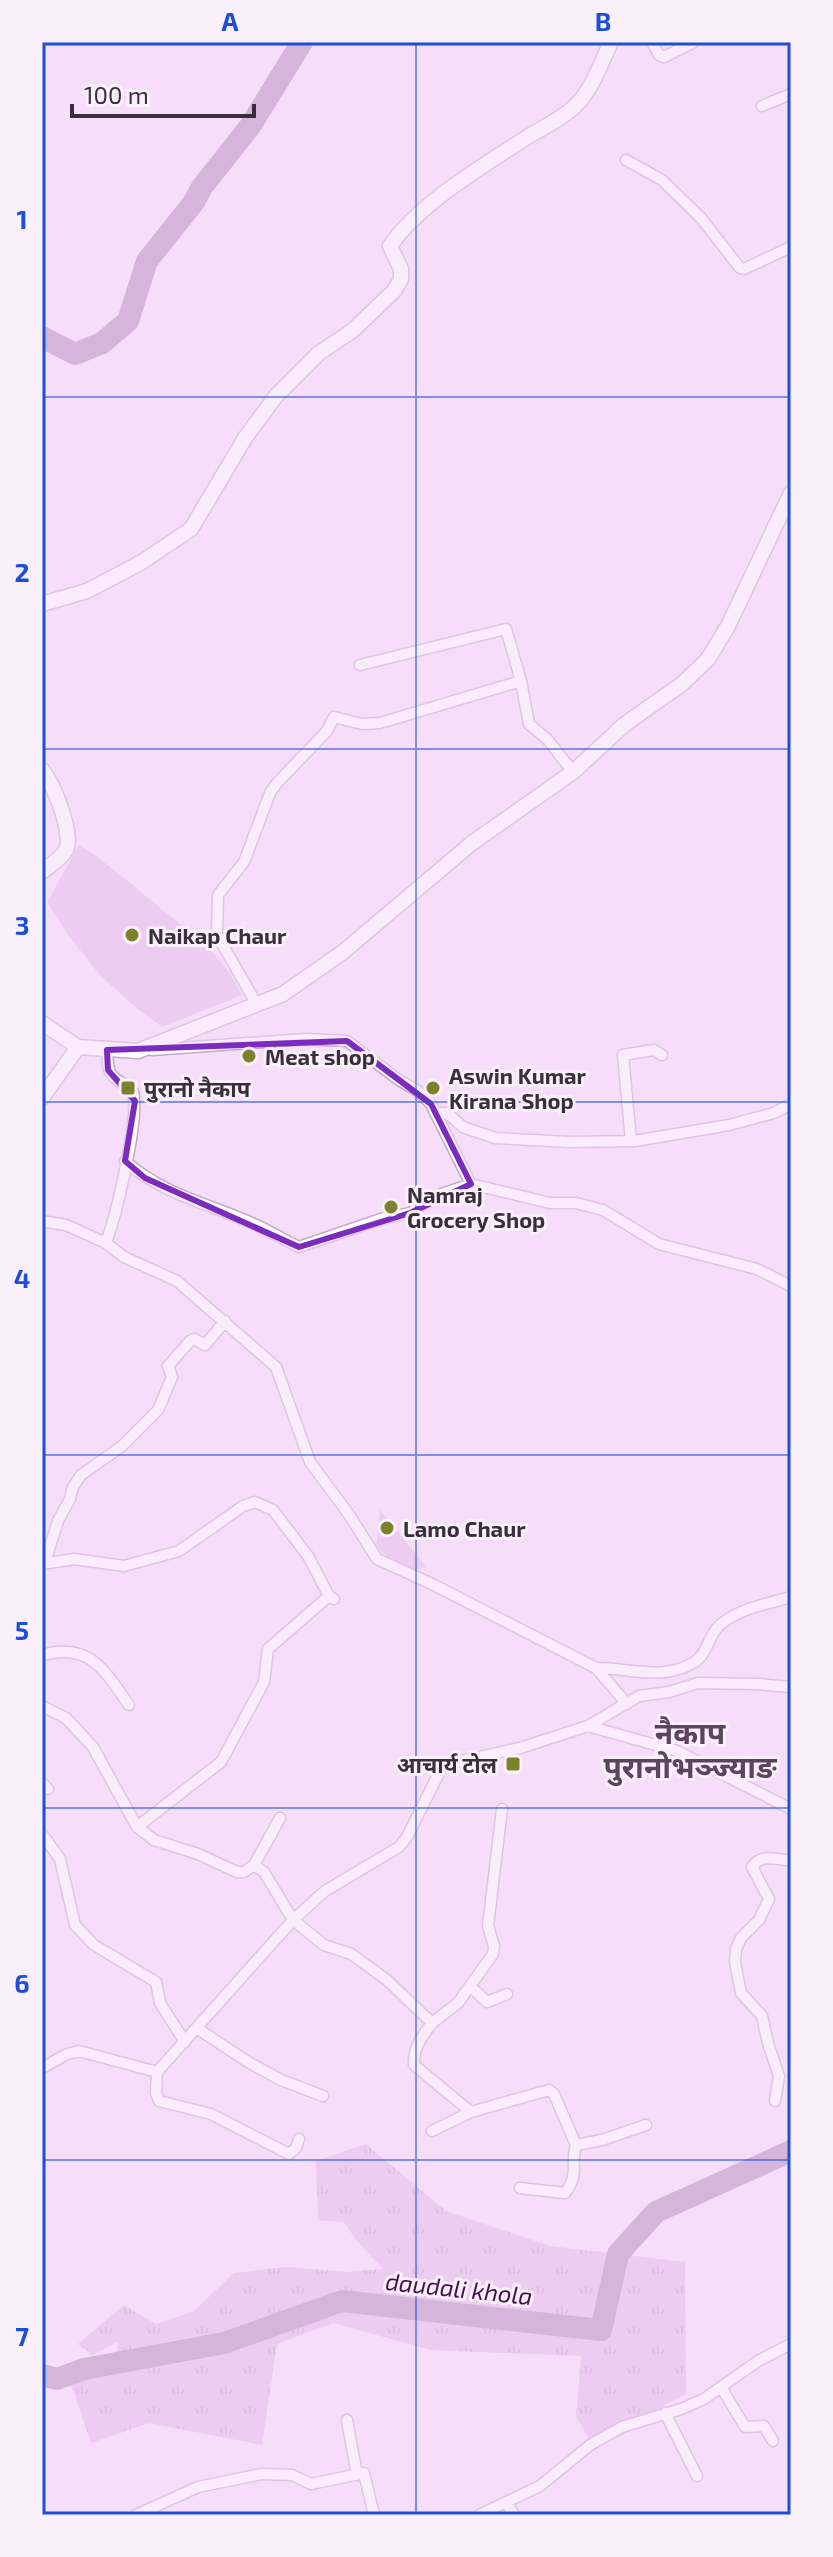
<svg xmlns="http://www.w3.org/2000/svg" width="833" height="2557" font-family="'Exo 2','Noto Sans Devanagari',sans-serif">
	<defs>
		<pattern id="grass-tufts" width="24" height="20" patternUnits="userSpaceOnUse" patternTransform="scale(2)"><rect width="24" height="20" fill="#e3b9e9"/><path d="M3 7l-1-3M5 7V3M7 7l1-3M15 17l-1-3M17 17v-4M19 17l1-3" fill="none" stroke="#c49fc9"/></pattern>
	</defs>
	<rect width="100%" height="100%" fill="#f6ddf9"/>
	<path fill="url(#grass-tufts)" d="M 366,2144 L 446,2211 L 550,2246 L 685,2262 L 686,2394 L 592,2443 L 576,2417 L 581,2356 L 431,2350 L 333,2323 L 277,2344 L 262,2445 L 149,2423 L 91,2443 L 70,2381 L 116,2368 L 118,2342 L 92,2355 L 78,2344 L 124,2305 L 156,2324 L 194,2311 L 234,2273 L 286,2267 L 347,2272 L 383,2269 L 356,2240 L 344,2222 L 318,2220 L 316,2161 Z"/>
	<path fill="#e3b9e9" d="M 79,845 C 106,862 129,882 153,902 C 186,930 224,954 242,995 L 162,1027 L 135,1007 L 99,974 L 66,932 L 47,902 Z
		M 380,1510 L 426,1567 L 403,1571 L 376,1546 Z"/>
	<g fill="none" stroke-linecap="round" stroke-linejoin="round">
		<path stroke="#b085b6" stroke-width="22" d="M 42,337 L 75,354 L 102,343 L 128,321 L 147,261 L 194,202 L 202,187 L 251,125 L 302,42
			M 42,2375 L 57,2379 L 84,2369 L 224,2343 L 342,2301 L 601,2330 L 618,2254 L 656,2212 L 791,2151"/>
		<g stroke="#c2abc5" stroke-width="13">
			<path id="street" d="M 652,42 L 659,55 L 664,57 L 694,42
				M 762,106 L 791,94
				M 626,160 L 662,180 L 701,218 L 740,268 L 744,269 L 791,247
				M 360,665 L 506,629 L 521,681
				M 256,1003 L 217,935 L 218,895 L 244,862 L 270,793 L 277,783 L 327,731 L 334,717 L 362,724 L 380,723 L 521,681 L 529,724 L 547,739 L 573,772
				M 152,1050 L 306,1039 L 347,1041 L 399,1080 L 418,1091 L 431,1104 L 471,1184 L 550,1203 L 576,1203 L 603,1210 L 659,1244 L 757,1269 L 791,1286
				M 435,1113 L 447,1113 L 463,1127 L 495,1138 L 570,1142 L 635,1141 L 729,1125 L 774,1113 L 791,1104
				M 631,1141 L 623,1055 L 654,1050 L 662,1055
				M 125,1161 C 165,1196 208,1203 254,1224 C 270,1231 284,1240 299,1247 L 381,1219 L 410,1213 L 433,1197 L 471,1184
				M 42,1221 L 66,1225 L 106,1243 L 124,1257 L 177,1281 L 276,1367 L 310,1462 L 350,1516 L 377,1559 L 432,1584 L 596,1668 L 627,1704
				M 106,1243 C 116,1215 140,1118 133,1092 C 112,1073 108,1082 107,1050
				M 45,1562 L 58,1521 L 70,1499 L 73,1487 L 81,1475 L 122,1446 L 158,1410 L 172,1377 L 168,1366 L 190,1341 L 194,1339 L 205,1345 L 225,1321
				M 42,1564 L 74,1559 L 124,1566 L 179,1551 L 243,1506 L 255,1502 L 273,1510 L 308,1556 L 329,1596 L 334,1599
				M 42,1655 C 90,1642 104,1670 129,1705
				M 596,1668 C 629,1668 663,1681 693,1663 C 707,1655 708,1638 717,1628 C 735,1609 767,1604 791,1597
				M 42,1706 L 66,1718 L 93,1747 L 137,1827 L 154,1840 L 198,1854 L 237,1872 L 244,1872 L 254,1865 L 264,1872 L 293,1920 L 324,1945 L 351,1954 L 387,1980 L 432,2023 C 422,2037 413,2047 414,2065 L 471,2112 L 432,2131
				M 588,1726 L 677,1751 L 791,1809
				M 42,1783 L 48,1789
				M 137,1827 L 221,1762 L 264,1682 L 268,1649 L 329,1596
				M 42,1834 L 60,1859 L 75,1925 L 94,1945 L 156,1982 L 160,2003 L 185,2042
				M 254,1865 L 280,1818
				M 470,1986 L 493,1954 L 494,1946 L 488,1926 L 502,1809
				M 432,2023 L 458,2003 L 470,1986 L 487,2002 L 507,1994
				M 198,2029 L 248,2062 L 281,2080 L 323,2096
				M 42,2068 L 67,2054 L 79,2051 L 157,2072 L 293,1920 L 325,1891 L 399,1847 L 407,1837 L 443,1765 L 520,1748 L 588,1726 L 639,1696 L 669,1692 L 698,1683 L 757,1684 L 791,1687
				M 157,2072 L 156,2093 L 159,2101 L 211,2114 L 289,2154 L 296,2148 L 299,2139
				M 775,2101 L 779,2076 L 768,2043 L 762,2016 L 741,1993 L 735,1962 L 736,1949 L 741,1938 L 759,1920 L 769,1899 L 752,1867 C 761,1853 776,1860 791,1860
				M 471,2112 L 549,2090 L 554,2094 L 576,2145 L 602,2140 L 646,2125
				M 520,2188 L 565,2193 C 580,2174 570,2164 576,2145
				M 721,2387 L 745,2427 L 764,2426 L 773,2441
				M 665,2413 L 697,2476
				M 347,2420 L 357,2475
				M 507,2503 L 514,2515
				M 136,2515 L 198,2487 L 261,2474 L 292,2475 L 311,2484 L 364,2473 L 374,2515
				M 479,2515 L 540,2486 L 590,2445 L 622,2427 L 681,2409 L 704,2399 L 758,2361 L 791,2344"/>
		</g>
		<g stroke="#c2abc5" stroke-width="17">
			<path id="secondary" d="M 42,604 L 87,591 L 142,562 L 191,529 L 245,438 L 276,396 L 319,353 L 352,331 L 394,291 L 401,279 L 401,269 L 390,246 C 418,204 486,164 529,136 C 544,127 563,118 575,106 C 592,90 601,63 611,42
				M 42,770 C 53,781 74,835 66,850 C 62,858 49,866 42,872
				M 42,1023 L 78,1047
				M 42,1098 L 78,1047 L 138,1051 L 283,994 L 343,952 L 472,843 L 573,772 L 625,724 L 682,684 L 708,659 L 728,626 L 791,493"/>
		</g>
		<use href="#street" stroke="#fff" stroke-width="10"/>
		<use href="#secondary" stroke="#fff" stroke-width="14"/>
	</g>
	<path d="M0 0H833V2557H0ZM 347,1041 L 431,1104 L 471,1184 L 410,1213 L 299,1247 L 145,1178 L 125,1161 L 135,1101 L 108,1070 L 107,1050 Z" fill="#f6ddf9" fill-opacity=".55" fill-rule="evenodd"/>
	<path fill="none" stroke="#7b2cbf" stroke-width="6" stroke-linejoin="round" d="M 347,1041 L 431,1104 L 471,1184 L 410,1213 L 299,1247 L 145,1178 L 125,1161 L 135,1101 L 108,1070 L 107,1050 Z"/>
	<path fill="none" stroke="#1d4ed8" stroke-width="2" stroke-opacity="0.55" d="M 416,42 L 416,2515M 42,397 L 791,397M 42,749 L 791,749M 42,1102 L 791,1102M 42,1455 L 791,1455M 42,1808 L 791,1808M 42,2160 L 791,2160"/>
	<g fill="#7c812b" stroke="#faf0fc" stroke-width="3">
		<circle cx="132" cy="935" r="8"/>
		<circle cx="249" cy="1056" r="8"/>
		<rect x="120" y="1080" width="16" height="16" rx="4"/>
		<circle cx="433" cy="1088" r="8"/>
		<circle cx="391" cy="1207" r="8"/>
		<circle cx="387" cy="1528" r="8"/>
		<rect x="505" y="1756" width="16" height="16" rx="4"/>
	</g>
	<g text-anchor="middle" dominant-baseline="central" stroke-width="6" stroke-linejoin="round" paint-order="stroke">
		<g font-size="22" font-weight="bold" fill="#392f3a" stroke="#faf0fc" text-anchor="start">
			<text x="148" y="935">Naikap Chaur</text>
			<text x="265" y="1056">Meat shop</text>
			<text x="449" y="1075">Aswin Kumar<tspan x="449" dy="25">Kirana Shop</tspan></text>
			<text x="144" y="1088">पुरानो नैकाप</text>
			<text x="407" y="1194">Namraj<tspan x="407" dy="25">Grocery Shop</tspan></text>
			<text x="403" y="1528">Lamo Chaur</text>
			<text x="497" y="1764" text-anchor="end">आचार्य टोल</text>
		</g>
		<g font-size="24" font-style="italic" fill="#450f4d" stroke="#faf0fc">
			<text transform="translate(459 2288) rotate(6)">daudali khola</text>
		</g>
		<g font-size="30" font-weight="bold" fill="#59455c" stroke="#faf0fc">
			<text x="690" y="1732">नैकाप<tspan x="690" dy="34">पुरानोभञ्ज्याङ</tspan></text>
		</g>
	</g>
	<rect width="833" height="2557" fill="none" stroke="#faf0fc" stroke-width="88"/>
	<path d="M72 104v12h182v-12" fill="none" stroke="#392f3a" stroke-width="4"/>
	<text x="84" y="104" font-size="24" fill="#392f3a" stroke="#faf0fc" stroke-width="6" paint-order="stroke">100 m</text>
	<rect x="44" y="44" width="745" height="2469" fill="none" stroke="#1d4ed8" stroke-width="3"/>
	<g font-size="26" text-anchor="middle" font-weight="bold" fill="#1d4ed8">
		<text x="230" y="31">A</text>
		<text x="603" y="31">B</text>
		<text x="22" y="229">1</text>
		<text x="22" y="582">2</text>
		<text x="22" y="935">3</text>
		<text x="22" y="1288">4</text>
		<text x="22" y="1640">5</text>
		<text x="22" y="1993">6</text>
		<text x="22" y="2346">7</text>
	</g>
</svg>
